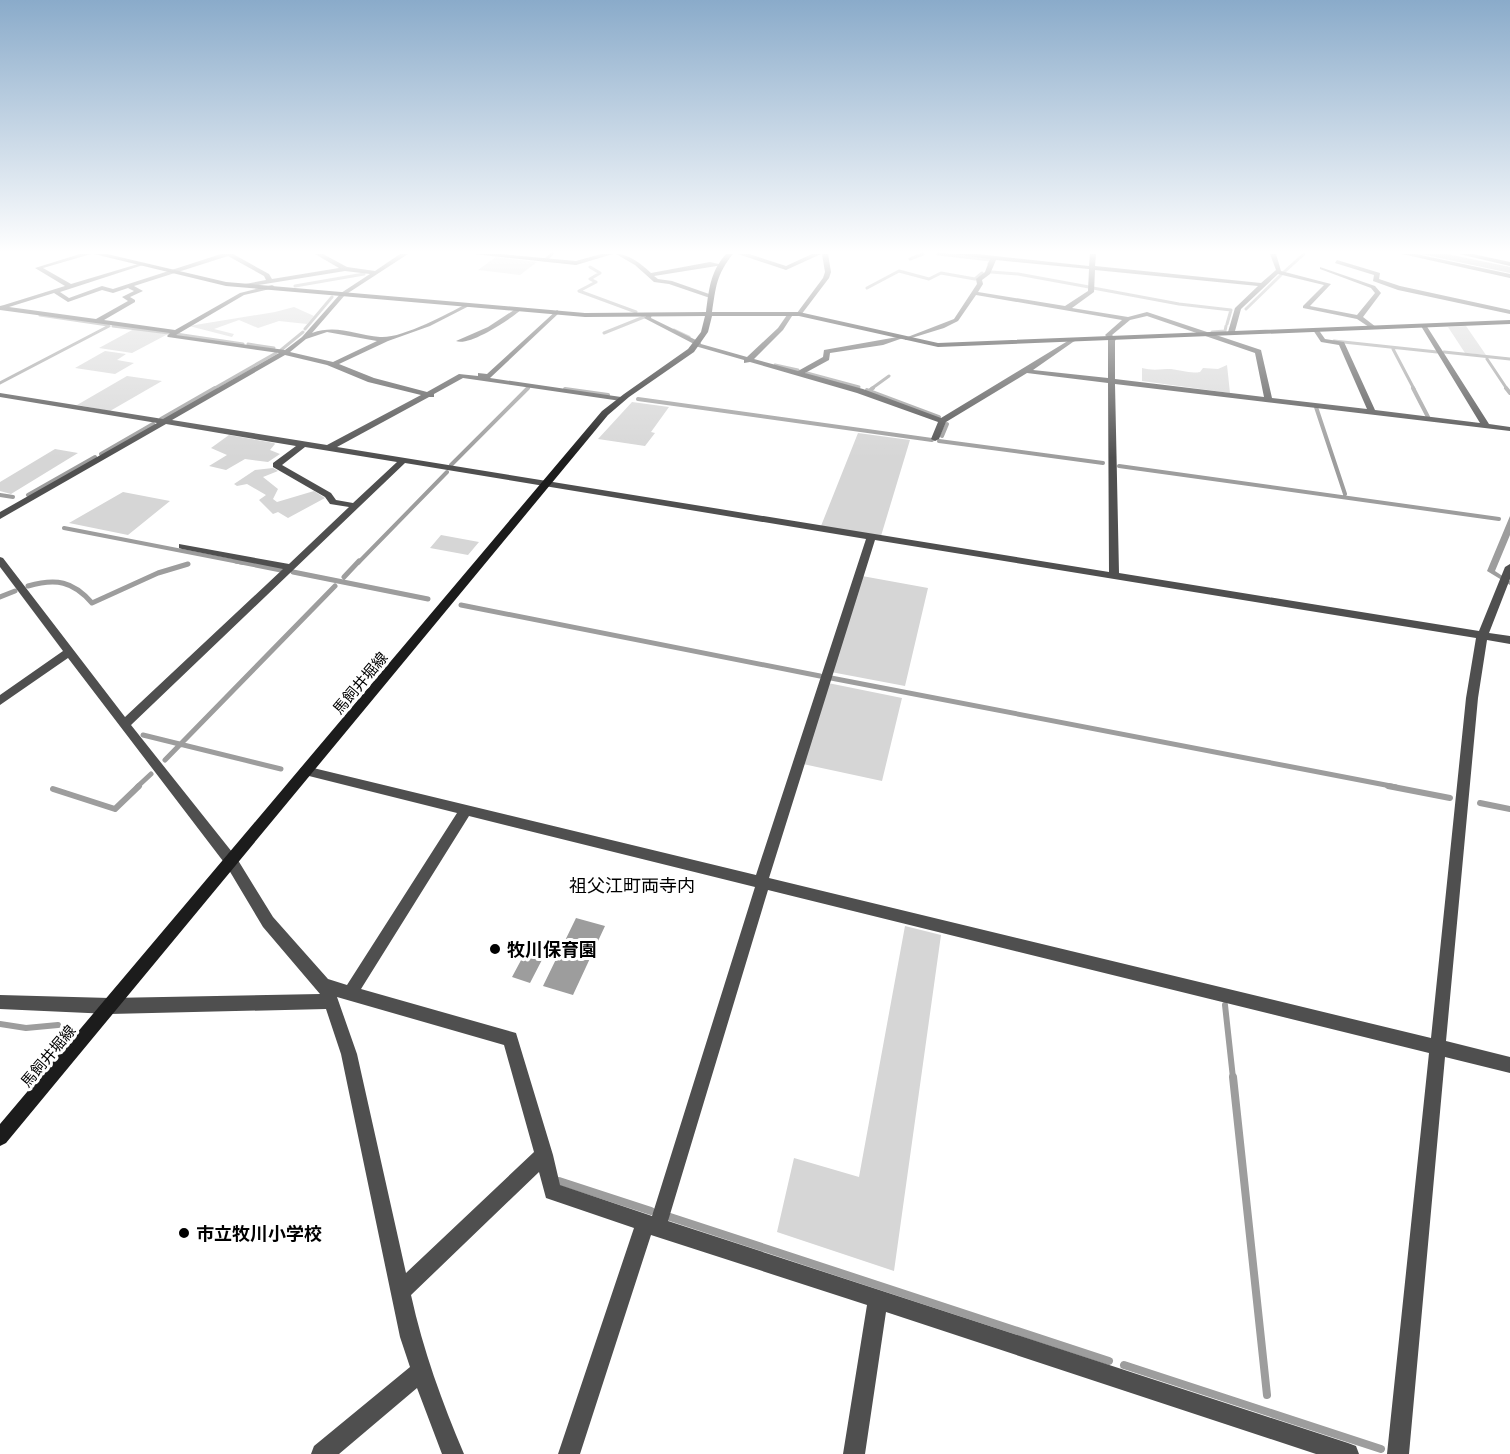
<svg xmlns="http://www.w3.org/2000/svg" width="1510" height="1454" font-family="'Asap Condensed','Noto Sans JP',sans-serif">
	<rect width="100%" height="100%" fill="#fff"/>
	<path fill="#d6d6d6" d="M 496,257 L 537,262 L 520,275 L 478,270 Z
		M 294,307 L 314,316 L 307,324 L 279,321 L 258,328 L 239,320 L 214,329 L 234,334 L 232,337 L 189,326 L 275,312 Z
		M 1466,326 L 1486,355 L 1465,353 L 1448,327 Z
		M 134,329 L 168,334 L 132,353 L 99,348 Z
		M 105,351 L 126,354 L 117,360 L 134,363 L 115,374 L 75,368 Z
		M 1227,365 L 1230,393 L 1142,381 L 1142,368 C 1153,371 1161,369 1171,369 C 1181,370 1190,374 1200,372 L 1203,368 L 1218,369 Z
		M 127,376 L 162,381 L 110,411 L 77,405 Z
		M 632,402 L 669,407 L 651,432 L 655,433 L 645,446 L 598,439 Z
		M 858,433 L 910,440 L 881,536 L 821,526 Z
		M 229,435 L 274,443 L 275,444 L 270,450 L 280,454 L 268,462 L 245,459 L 226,470 L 209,466 L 227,455 L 211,448 Z
		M 55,449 L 78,453 L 11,494 L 0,491 L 0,482 Z
		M 273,468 L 278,471 L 263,477 L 278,489 L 273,499 L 277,502 L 314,491 L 325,498 L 288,518 L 278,512 L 273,514 L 259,500 L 266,495 L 247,484 L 237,486 L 234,484 L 255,470 Z
		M 123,492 L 170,501 L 128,535 L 69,523 Z
		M 441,535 L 479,542 L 468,555 L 430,548 Z
		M 862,576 L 928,588 L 905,686 L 831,672 Z
		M 828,683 L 902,698 L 882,781 L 803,764 Z
		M 905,926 L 941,935 L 894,1271 L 777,1232 L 794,1158 L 859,1177 Z"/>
	<path fill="#9d9d9d" d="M 1421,254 L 1447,254 L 1510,267 L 1510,273 Z
		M 1510,516 L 1510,535 L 1495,571 L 1510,581 L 1510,585 L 1487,571 Z
		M 576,918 L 605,926 L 573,995 L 543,986 Z
		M 527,949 L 545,954 L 530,983 L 512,977 Z"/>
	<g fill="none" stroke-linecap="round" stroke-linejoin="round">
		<path stroke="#9d9d9d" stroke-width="3" d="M 938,254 L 991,260 L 989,264
			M 910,259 L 923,254
			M 545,260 L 552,254
			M 590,267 L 600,273 L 590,279 L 596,282 L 579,291 L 636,312
			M 991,272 L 1018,274 L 1089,287
			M 1284,272 L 1304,254
			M 295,286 L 364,274
			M 867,288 L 899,271 L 929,279 L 941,273 L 975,279 L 982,273
			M 1093,288 L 1179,304 L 1231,310 L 1227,324
			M 1246,309 L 1281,275
			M 40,315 L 108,325
			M 113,326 L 169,333
			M 305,329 L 332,297
			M 674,330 L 689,337
			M 1212,332 L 1225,331 L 1226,326
			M 604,333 L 644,317
			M 176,334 L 243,344
			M 1334,341 L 1437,352
			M 248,344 L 274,348
			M 1393,349 L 1414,389
			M 281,350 L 303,332
			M 1444,352 L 1510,359
			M 1487,359 L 1507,389
			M 775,365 L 798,370
			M 807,373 L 859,387
			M 0,383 L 109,326
			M 213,389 L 276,353
			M 527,389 L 529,387
			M 871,389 L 889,376"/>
		<path stroke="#9d9d9d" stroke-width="4" d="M 1413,388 L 1428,417
			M 1506,388 L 1510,393
			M 565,389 L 608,395
			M 867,390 L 939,417
			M 869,391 L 873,388
			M 638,399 L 932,440
			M 1316,407 L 1345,494
			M 161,419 L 215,388
			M 942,436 L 947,424
			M 939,441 L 1103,463
			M 101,454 L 153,424
			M 451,465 L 528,388
			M 1119,466 L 1499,519
			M 0,495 L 13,497
			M 28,495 L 95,457
			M 64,528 L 244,563
			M 358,563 L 447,472"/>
		<path stroke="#9d9d9d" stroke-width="5" d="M 236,561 L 281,570
			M 293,572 L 428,599
			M 344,577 L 359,561
			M 28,586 C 56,578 73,581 92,603 L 158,573 L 188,564
			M 0,597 L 15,591
			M 461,605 L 820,676
			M 831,678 L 1396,787
			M 143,735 L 281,769
			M 165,760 L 335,586
			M 137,787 L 151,774"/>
		<path stroke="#9d9d9d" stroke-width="6" d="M 1388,786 L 1450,798
			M 53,789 L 115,809 L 139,786
			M 1480,803 L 1510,809
			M 1225,1005 L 1233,1078
			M 0,1024 L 26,1028 L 58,1025"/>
		<path stroke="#9d9d9d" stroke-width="8" d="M 1233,1077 L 1267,1395
			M 559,1181 L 651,1211
			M 667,1216 L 1109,1361
			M 1124,1365 L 1381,1449"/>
		<path fill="#4f4f4f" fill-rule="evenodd" d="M 80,254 L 91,254 L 43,268 L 71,284 L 138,264 L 143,265 L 60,292 L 69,298 L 102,286 L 113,289 L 221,254 L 233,254 L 269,274 L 272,279 L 339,268 L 315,254 L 323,254 L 347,267 L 375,271 L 400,254 L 408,254 L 345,295 L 312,333 C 337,324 355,335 380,337 C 401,339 447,314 466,304 L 471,305 L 430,326 L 388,341 L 339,364 L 374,378 L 427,392 L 459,374 L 478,376 L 478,373 L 487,374 L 557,310 L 560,312 L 559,313 L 490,378 L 621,397 L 625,399 L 621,401 L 463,378 L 434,394 L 434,397 L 429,397 L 337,447 L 1109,572 L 1108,383 L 1027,373 L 946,422 L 939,439 L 935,441 L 931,439 L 938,422 L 857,393 L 750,362 L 744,363 L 744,360 L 695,346 L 694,344 L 644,318 L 648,314 L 652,314 L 651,318 L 700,342 L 701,344 L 747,357 L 778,328 L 789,312 L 793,312 L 794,313 L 783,330 L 754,359 L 798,371 L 823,357 L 824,350 L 903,336 L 903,338 L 883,345 L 830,353 L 829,360 L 805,373 L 863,389 L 941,418 L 1071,339 L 1075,341 L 1073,342 L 1033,370 L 1108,378 L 1108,338 L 1105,335 L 1122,320 L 976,295 L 958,321 L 944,328 L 905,340 L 905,338 L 954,319 L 977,284 L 976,279 L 985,272 L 990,259 L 952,254 L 977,254 L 1089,266 L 1090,254 L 1096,254 L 1095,266 L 1261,283 L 1276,270 L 1270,254 L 1276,254 L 1281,271 L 1331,284 L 1310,306 L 1357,315 L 1375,293 L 1371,288 L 1320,269 L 1320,267 L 1375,286 L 1381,293 L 1363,317 L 1376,327 L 1376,329 L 1372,329 L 1357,319 L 1303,308 L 1303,306 L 1324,285 L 1278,274 L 1241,309 L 1235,331 L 1237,333 L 1234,335 L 1228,332 L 1235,308 L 1258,286 L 1095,270 L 1094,292 L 1072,308 L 1128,317 L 1147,312 L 1261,350 L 1272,398 L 1367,409 L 1339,345 L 1321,342 L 1313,330 L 1318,329 L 1325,339 L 1344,342 L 1375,410 L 1480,423 L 1421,326 L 1426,325 L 1489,424 L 1510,427 L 1510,431 L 1115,384 L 1119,573 L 1479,631 L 1505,567 L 1510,564 L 1510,579 L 1489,633 L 1510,636 L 1510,644 L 1487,640 L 1478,698 L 1446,1041 L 1510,1057 L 1510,1073 L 1445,1057 L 1409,1454 L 1387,1454 L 1429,1053 L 768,890 L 668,1221 L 1348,1443 L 1356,1446 L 1359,1454 L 1316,1454 L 886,1312 L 865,1454 L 843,1454 L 867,1305 L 651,1235 L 580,1454 L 558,1454 L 634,1228 L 546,1198 L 539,1172 L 411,1295 C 423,1350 442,1402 464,1454 L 442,1454 L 417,1388 L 339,1454 L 311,1454 L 314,1446 L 410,1367 L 400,1337 L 341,1054 L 326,1009 L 110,1014 L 0,1009 L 0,995 L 110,998 L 320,994 L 263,927 L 226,865 L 68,658 L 0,705 L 0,695 L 63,651 L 0,567 L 0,557 L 3,558 L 125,717 L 283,569 L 182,549 L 179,548 L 179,544 L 289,564 L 349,507 L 330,504 L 325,497 L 273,467 L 273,463 L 296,446 L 166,424 L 0,519 L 0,512 L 157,423 L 0,397 L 0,393 L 163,419 L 279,353 L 168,337 L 167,336 L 170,333 L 0,310 L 0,306 L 4,305 L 65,286 L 35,268 ZM 228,256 L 264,276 L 266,280 L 245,284 L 245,286 L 247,287 L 345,271 L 370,274 L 341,293 L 302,337 L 285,350 L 176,335 L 244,295 L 274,288 L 274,286 L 272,285 L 240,293 L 175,330 L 104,320 L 135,302 L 135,300 L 130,297 L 143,291 L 134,286 ZM 996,260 L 1089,269 L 1088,291 L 1065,306 L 978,292 L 983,284 L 982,280 L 990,274 ZM 128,288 L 134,291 L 122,297 L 128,301 L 96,319 L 9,307 L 54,293 L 68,302 L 102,290 L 113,293 ZM 1147,316 L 1255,353 L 1264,397 L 1115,379 L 1115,341 L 1116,339 L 1112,335 L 1130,320 ZM 327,332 L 377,341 L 333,362 L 290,352 L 306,339 ZM 285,355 L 327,365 L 368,382 L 421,395 L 327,445 L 172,420 ZM 305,447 L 397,462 L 353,503 L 336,500 L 331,493 L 282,465 ZM 405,463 L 866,539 L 756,875 L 305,766 L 301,768 L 299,771 L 301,774 L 457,813 L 347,985 L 328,979 L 273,917 L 236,857 L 131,725 ZM 875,540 L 1476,638 L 1466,698 L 1431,1038 L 769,878 ZM 469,816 L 755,887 L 652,1216 L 560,1185 L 553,1155 L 516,1033 L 361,989 ZM 337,997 L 504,1045 L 534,1152 L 406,1273 L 357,1054 Z
			M 474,254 L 501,254 L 576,261 L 601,254 L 613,254 L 576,265 Z
			M 616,254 C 630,254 641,264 651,273 L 710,262 L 723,265 L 654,276 L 658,279 L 672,281 L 712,295 L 712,297 L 710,298 L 669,284 L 654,282 L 635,265 Z
			M 738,254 L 749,254 L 786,266 L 812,254 L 821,254 L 786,270 Z
			M 822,254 L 828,254 L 831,272 L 829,278 L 801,315 L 797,315 L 797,313 L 823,278 L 825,272 Z
			M 1402,254 L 1416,254 L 1510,274 L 1510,278 Z
			M 1459,254 L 1473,254 L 1510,262 L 1510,266 Z
			M 1337,260 L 1380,273 L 1379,279 L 1400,286 L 1510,310 L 1510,314 L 1398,290 L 1373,281 L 1374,275 L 1335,263 Z
			M 517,308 L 522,309 C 512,318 469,347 456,341 L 488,327 Z"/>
		<path fill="#1c1c1c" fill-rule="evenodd" d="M 94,254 L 107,254 L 226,282 L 585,313 L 706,312 C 709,290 710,272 726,254 L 733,254 C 716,275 716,287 712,312 L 799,312 L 938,343 L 1510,320 L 1510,324 L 938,347 L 799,316 L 712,316 L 708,332 L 694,352 L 629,397 L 608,415 L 6,1143 L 0,1146 L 0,1124 L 602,411 L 624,394 L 688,349 L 701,332 L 705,316 L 585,317 L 226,286 Z"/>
	</g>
	<linearGradient id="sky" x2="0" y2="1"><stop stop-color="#8aabca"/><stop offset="0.55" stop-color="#fff"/><stop offset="1" stop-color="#fff" stop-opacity="0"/></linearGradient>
	<rect width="1510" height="458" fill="url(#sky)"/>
	<g fill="#000" stroke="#fff" stroke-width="2">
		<circle cx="495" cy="949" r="6"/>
		<circle cx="184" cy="1233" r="6"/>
	</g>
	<g text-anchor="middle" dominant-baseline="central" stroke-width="6" stroke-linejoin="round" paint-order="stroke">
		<g font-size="15" fill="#000" stroke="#fff">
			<text transform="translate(360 683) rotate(-50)">馬飼井堀線</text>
			<text transform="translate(48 1056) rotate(-50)">馬飼井堀線</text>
		</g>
		<g font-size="18" fill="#000" stroke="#fff">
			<text x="632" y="885">祖父江町両寺内</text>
		</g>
		<g font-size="18" font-weight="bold" fill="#000" stroke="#fff" text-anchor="start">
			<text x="507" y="949">牧川保育園</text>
			<text x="196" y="1233">市立牧川小学校</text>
		</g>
	</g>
</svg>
